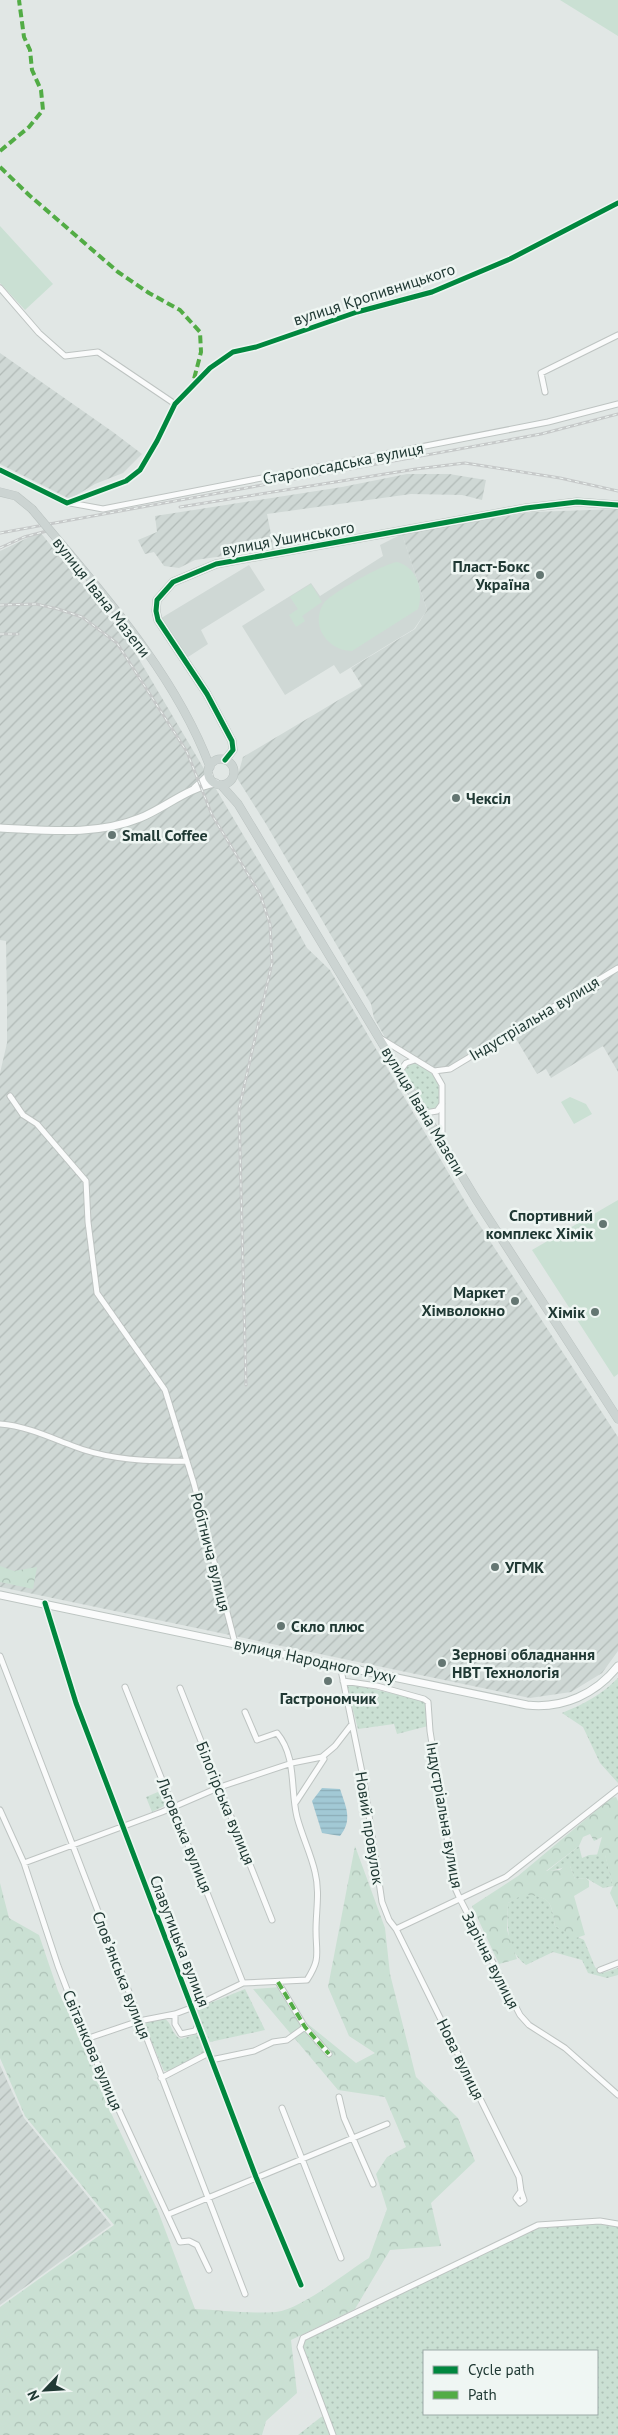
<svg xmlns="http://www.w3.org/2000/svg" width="618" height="2435" font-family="'PT Sans',sans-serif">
	<defs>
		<pattern id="industrial-furrows" width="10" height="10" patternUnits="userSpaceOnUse" patternTransform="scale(1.25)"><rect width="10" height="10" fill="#cfd8d5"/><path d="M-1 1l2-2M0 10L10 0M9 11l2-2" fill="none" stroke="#b1bab7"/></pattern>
		<pattern id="grass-dots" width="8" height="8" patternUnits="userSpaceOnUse" patternTransform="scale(1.25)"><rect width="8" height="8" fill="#cae0d3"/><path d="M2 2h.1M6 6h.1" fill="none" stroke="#adc1b6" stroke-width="1.8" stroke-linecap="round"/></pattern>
		<pattern id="forest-crowns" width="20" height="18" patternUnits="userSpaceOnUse" patternTransform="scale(1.25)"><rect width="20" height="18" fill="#cae0d3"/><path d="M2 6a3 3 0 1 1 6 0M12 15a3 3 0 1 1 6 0" fill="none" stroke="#adc1b6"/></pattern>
		<pattern id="water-rules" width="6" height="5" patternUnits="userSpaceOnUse" patternTransform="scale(1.25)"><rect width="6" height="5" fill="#a2c9d5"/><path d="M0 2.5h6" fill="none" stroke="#8badb7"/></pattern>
	</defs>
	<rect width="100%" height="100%" fill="#e1e7e5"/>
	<path fill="#cfd8d5" d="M 402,534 L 427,610 L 414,629 L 340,674 L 334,665 L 285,695 L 242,626 L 311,583 L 320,596 L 383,556 L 380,545 Z
		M 249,565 L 265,590 L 201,630 L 208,644 L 185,659 L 158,620 Z"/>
	<path fill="url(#industrial-furrows)" d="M 0,353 L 113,432 L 142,454 L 123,473 L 95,484 L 70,499 L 0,464 Z
		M 407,474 L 449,474 L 486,480 L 482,500 L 462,495 L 411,494 L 267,514 L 274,549 L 195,560 L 179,568 L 164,566 L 154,552 L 145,554 L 138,540 L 157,532 L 155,516 L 342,487 Z
		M 618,509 L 618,1072 L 603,1046 L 551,1078 L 546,1069 L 537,1074 L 512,1032 L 450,1069 L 439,1070 L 386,1039 L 374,1018 L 371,1004 L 266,824 L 237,778 L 243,757 L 362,686 L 351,668 L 415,629 L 427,610 L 402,534 L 532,512 Z
		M 40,532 L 127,639 L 267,875 L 307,948 L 330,970 L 473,1215 L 618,1437 L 618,1651 L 602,1673 L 571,1692 L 530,1698 L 0,1587 L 0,1073 L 7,1043 L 7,1004 L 6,941 L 0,940 L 0,551 Z
		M 0,2065 L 24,2118 L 111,2225 L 0,2305 Z"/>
	<path fill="url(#grass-dots)" fill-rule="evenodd" d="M 414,1063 C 430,1070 439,1077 440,1095 C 441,1101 440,1105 436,1110 L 428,1110 L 404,1071 L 407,1066 Z
		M 618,1678 L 618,1783 L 600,1763 L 583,1727 L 562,1713 C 584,1704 601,1695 618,1678 Z
		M 346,1683 L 421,1700 L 427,1703 L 428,1726 L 397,1734 L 394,1724 L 358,1729 Z
		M 165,1789 L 170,1803 L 152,1812 L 146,1797 Z
		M 579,1846 L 582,1858 L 589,1855 L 605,1854 L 613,1886 L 603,1888 L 586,1878 L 575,1879 L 570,1866 L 546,1872 Z
		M 524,1893 C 550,1898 551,1899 555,1926 L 584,1940 L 595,1967 L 602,1973 L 618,1968 L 618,1975 L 607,1978 L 588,1973 L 582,1960 L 553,1952 L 526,1965 C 506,1951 507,1925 508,1903 Z
		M 245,1989 L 265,2030 L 210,2042 L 195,2009 Z
		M 165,2019 C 173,2024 170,2033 181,2039 L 197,2034 L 206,2052 L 168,2071 L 164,2071 L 144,2024 L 148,2021 Z
		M 599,2223 L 618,2226 L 618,2435 L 334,2435 L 301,2347 L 304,2340 L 539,2226 ZM 424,2351 L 597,2351 L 597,2414 L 424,2414 Z
		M 325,2416 L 332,2435 L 298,2435 L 321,2417 Z"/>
	<path fill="url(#forest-crowns)" d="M 0,1566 L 14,1571 L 37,1567 L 33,1589 L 0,1582 Z
		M 616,1797 L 618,1801 L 618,1910 L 610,1893 L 613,1886 L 605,1855 L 597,1855 L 602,1837 L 594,1841 L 590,1834 L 583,1837 L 579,1846 L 546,1871 L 560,1870 L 566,1865 L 570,1866 L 575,1879 L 586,1878 L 589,1881 L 589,1887 L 574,1896 L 585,1935 L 576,1938 L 555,1926 C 551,1899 550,1898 524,1894 L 508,1903 L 507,1930 L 517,1959 L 499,1964 L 472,1906 L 518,1876 L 611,1798 Z
		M 355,1846 L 385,1928 L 390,1974 L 416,2077 L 458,2118 L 475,2161 L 431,2203 L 441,2246 L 390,2250 L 355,2309 L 291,2340 L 297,2393 L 266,2421 L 262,2435 L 0,2435 L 0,2307 L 114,2225 L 25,2116 L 0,2058 L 0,1883 L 9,1918 L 39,1935 L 58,1991 L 85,2045 L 111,2113 L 158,2211 L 195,2309 C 221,2310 250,2314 276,2312 C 302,2309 346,2272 369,2258 L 387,2209 L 376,2174 L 387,2157 L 406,2147 L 385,2097 L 338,2090 L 253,1989 L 281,1987 L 287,1990 L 298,2016 L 356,2063 L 375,2053 L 349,2036 L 328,1987 Z"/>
	<path fill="#cae0d3" d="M 560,0 L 618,0 L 618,36 Z
		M 0,226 L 53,284 L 25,310 L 0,283 Z
		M 397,562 C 417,567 424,590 418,609 L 352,651 C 328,651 309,625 324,603 C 330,594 385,563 397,562 Z
		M 311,584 L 322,602 L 302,616 L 305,621 L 296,627 L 289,615 L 298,609 L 290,597 Z
		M 570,1097 L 586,1104 L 592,1114 L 574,1124 L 561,1102 Z
		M 618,1200 L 618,1374 L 614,1377 L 532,1250 Z"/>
	<path fill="url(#water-rules)" d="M 322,1788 L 340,1789 C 346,1807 353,1820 340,1836 L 322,1833 L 312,1801 Z"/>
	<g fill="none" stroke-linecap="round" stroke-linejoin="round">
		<g stroke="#bec4c2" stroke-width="7">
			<path id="street" d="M 0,288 L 39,333 L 65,356 L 98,352 L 175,404
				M 545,392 L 541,373 L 618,335
				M 0,470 L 67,503 L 126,481 L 140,470 L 157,441 L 175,404 L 210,368 L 233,352 L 256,347 L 357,312 L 432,292 L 510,259 L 618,203
				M 70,503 L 103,509 L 548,422 L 618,404
				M 380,1038 L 434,1071 L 442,1085 L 442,1142
				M 400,1071 L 406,1063 L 415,1060
				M 434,1071 L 450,1069 L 618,968
				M 10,1096 L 23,1115 L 37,1124 L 86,1181 L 88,1222 L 97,1293 L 165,1390 L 194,1484 L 235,1643
				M 425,1113 L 437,1111 L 442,1104
				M 0,1424 C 26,1426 49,1437 73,1446 C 108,1460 150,1462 187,1461
				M 45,1603 L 76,1703 L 256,2177 L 301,2285
				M 0,1656 L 245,2294
				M 340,1665 L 364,1782 L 382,1902 L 389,1920 L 396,1929 L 519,2177 L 521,2191 L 516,2198 L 520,2203 L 524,2200 L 521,2191
				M 343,1681 L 377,1686 L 424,1699 L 428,1702 L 430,1731 L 455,1888 L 460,1899 L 520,2015 L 529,2025 L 565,2048 L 618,2095
				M 125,1687 L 243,1983
				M 180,1688 L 272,1920
				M 296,1802 L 324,1759 L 322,1757
				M 0,1810 L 24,1863 L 58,1966 L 86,2039 L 180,2242 L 189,2241 L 197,2245 L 209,2270
				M 24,1863 L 162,1812 L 220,1787 L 292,1763 L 322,1757 L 335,1746 L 352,1724
				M 396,1929 L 506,1877 L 618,1789
				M 600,1970 L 618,1963
				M 278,1982 L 305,2027 L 329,2054
				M 175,2014 L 175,2024 L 181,2034 L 195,2031 L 198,2025
				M 86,2039 L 139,2021 L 175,2014 L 191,2008 L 243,1983 L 307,1980 C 321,1958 316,1955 316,1930 C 316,1910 320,1892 315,1872 C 311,1854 302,1836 297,1817 C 290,1789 297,1757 277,1733 L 257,1740 L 245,1712
				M 211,2060 L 254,2051 L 273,2042 L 287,2040 L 305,2027
				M 161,2078 L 209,2053
				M 339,2097 L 344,2118 L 373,2184
				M 282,2108 L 341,2258
				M 169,2214 L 387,2124
				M 333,2435 L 300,2347 L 303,2338 L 538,2225 L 600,2221 L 618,2224"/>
		</g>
		<g stroke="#bdc5c2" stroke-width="9">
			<path id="secondary" d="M 225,760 L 233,750 L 232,741 L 207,694 L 158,620 L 156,611 L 157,600 L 173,582 L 216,564 L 526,508 L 577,502 L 618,505
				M 195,788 L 209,775
				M 0,828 C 46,830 96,836 140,818 C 165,808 188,787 216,783
				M 0,1595 L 527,1705 C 563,1709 596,1694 618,1666"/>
		</g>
		<g stroke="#bbc3c1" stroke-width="9">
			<path id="primary" d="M 0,492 L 16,496 L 32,509
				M 63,546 C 118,611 180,686 210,767
				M208 772a13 13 0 1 1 26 0a13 13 0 1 1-26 0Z
				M 221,785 L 238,804 L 476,1199 L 618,1419"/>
		</g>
		<use href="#street" stroke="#fafbfb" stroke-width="5"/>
		<use href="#secondary" stroke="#fafbfb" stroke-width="7"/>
		<use href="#primary" stroke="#ccd4d2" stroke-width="8"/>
		<g stroke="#c6c9c9" stroke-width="3">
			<path id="rail" d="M 180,507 L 416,469 L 465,463 L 560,478 L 618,491
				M 0,533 L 541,434 L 618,414
				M 0,548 L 24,537 L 47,531
				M 0,605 L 36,604 L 58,609 L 82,617 L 117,643 L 187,752 L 212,815 L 260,894 L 270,924 L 272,963 L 239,1109 L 246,1385
				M 0,634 L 18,634"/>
		</g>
		<use href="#rail" stroke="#eff6f3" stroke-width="1" stroke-dasharray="4" stroke-linecap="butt"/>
		<g stroke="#bbc3c1" stroke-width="9" stroke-linecap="butt">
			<path id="primary-bridge" d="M 32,509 L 63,546"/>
		</g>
		<use href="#primary-bridge" stroke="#ccd4d2" stroke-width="8"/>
		<path stroke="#52ac45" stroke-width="4" stroke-dasharray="8 4" stroke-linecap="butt" d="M 0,151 L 29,127 L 43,110 L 41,90 L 32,70 L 30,50 L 24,37 L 19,0
			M 0,167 L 29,195 L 118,272 L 149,293 L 180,310 L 200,332 L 201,352 L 193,383
			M 278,1982 L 305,2027 L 329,2054"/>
		<g stroke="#eff6f3" stroke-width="8">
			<path id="cycleway" d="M 0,470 L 67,503 L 126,481 L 140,470 L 157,441 L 175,404 L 210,368 L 233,352 L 256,347 L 357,312 L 432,292 L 510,259 L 618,203
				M 225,760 L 233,750 L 232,741 L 207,694 L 158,620 L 156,611 L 157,600 L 173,582 L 216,564 L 526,508 L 577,502 L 618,505
				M 45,1603 L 76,1703 L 256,2177 L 301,2285"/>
		</g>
		<use href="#cycleway" stroke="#00873e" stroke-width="5"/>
	</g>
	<g fill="#647672" stroke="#eff6f3" stroke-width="2">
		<circle cx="540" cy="575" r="5"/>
		<circle cx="456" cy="798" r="5"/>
		<circle cx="112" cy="835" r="5"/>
		<circle cx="603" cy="1224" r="5"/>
		<circle cx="515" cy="1301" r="5"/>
		<circle cx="595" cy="1312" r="5"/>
		<circle cx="495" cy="1567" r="5"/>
		<circle cx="281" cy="1626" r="5"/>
		<circle cx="442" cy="1663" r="5"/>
		<circle cx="328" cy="1681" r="5"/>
	</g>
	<g text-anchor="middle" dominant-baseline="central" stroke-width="5" stroke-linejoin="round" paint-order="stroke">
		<g font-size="16" fill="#203934" stroke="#eff6f3">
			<text transform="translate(374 294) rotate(-18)">вулиця Кропивницького</text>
			<text transform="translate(343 463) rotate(-11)">Старопосадська вулиця</text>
			<text transform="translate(288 538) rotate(-10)">вулиця Ушинського</text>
			<text transform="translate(102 597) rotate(52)">вулиця Івана Мазепи</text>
			<text transform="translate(534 1018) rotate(-31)">Індустріальна вулиця</text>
			<text transform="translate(424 1111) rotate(59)">вулиця Івана Мазепи</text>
			<text transform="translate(211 1552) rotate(76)">Робітнича вулиця</text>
			<text transform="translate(315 1660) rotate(12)">вулиця Народного Руху</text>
			<text transform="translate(226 1803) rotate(68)">Білогірська вулиця</text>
			<text transform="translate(445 1815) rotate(80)">Індустріальна вулиця</text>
			<text transform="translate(370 1828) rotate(81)">Новий провулок</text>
			<text transform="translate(185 1835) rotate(68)">Льговська вулиця</text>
			<text transform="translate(180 1941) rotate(69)">Славутицька вулиця</text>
			<text transform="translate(491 1960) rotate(63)">Зарічна вулиця</text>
			<text transform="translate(122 1975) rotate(69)">Словʼянська вулиця</text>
			<text transform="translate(93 2050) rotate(67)">Світанкова вулиця</text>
			<text transform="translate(461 2059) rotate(64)">Нова вулиця</text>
		</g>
		<g font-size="16" font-weight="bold" fill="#203934" stroke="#eff6f3" text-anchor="start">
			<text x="530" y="566" text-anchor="end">Пласт-Бокс<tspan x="530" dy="18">Україна</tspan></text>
			<text x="466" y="798">Чексіл</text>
			<text x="122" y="835">Small Coffee</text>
			<text x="593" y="1215" text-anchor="end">Спортивний<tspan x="593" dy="18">комплекс Хімік</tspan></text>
			<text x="505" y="1292" text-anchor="end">Маркет<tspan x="505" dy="18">Хімволокно</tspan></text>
			<text x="585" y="1312" text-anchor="end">Хімік</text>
			<text x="505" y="1567">УГМК</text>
			<text x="291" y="1626">Скло плюс</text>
			<text x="452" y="1654">Зернові обладнання<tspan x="452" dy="18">НВТ Технологія</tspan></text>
			<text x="328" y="1698" text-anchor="middle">Гастрономчик</text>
		</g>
	</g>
	<rect x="423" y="2350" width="175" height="65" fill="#eff6f3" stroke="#9caaa7"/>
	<rect x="433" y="2366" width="25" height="8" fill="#00873e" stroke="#9caaa7"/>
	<text x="468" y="2375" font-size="15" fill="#203934">Cycle path</text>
	<rect x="433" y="2391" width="25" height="8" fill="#52ac45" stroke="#9caaa7"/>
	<text x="468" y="2400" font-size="15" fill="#203934">Path</text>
	<g transform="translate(45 2390) rotate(245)" stroke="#eff6f3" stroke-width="4" paint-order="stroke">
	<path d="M0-4L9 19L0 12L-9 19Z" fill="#203934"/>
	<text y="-8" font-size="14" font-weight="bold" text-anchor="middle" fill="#203934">N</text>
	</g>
</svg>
